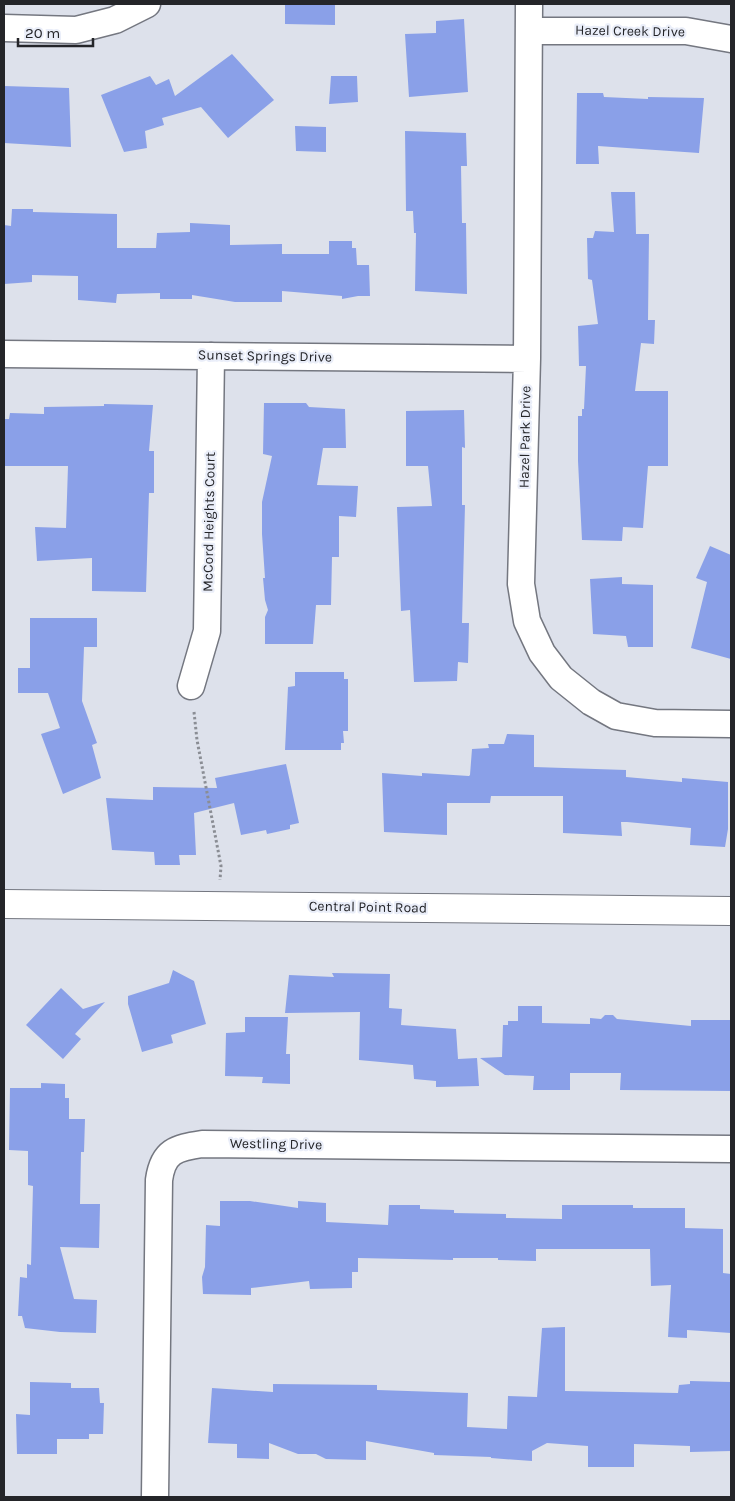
<svg xmlns="http://www.w3.org/2000/svg" width="735" height="1501" font-family="Karla,sans-serif">
	<rect width="100%" height="100%" fill="#dde1eb"/>
	<path fill="#8aa0e8" d="M 285,4 L 335,4 L 335,25 L 285,24 Z
		M 464,19 L 468,92 L 409,97 L 405,34 L 436,33 L 436,21 Z
		M 232,54 L 274,100 L 228,138 L 201,107 L 162,118 L 164,125 L 145,131 L 147,148 L 124,152 L 101,95 L 150,76 L 156,85 L 169,79 L 175,96 Z
		M 331,76 L 357,76 L 358,102 L 329,104 Z
		M 4,86 L 69,88 L 71,147 L 4,143 Z
		M 577,93 L 603,93 L 604,97 L 648,99 L 648,97 L 704,98 L 699,153 L 598,146 L 599,164 L 576,164 Z
		M 295,126 L 326,127 L 326,152 L 296,151 Z
		M 405,131 L 466,133 L 467,166 L 461,166 L 462,223 L 466,223 L 467,294 L 415,291 L 416,233 L 414,233 L 413,211 L 406,211 Z
		M 611,192 L 635,192 L 636,234 L 649,234 L 648,320 L 655,320 L 654,344 L 641,343 L 635,391 L 668,391 L 668,466 L 648,466 L 643,528 L 623,527 L 622,541 L 582,540 L 578,461 L 578,416 L 582,416 L 582,409 L 584,409 L 586,366 L 579,366 L 578,326 L 598,324 L 592,280 L 588,279 L 587,238 L 593,238 L 595,231 L 614,232 Z
		M 12,209 L 33,209 L 33,212 L 117,214 L 117,248 L 156,248 L 157,233 L 190,232 L 190,223 L 230,225 L 230,245 L 282,244 L 282,254 L 329,254 L 329,241 L 352,241 L 352,248 L 356,248 L 357,265 L 369,265 L 370,296 L 358,296 L 342,299 L 342,296 L 282,291 L 282,302 L 235,302 L 192,295 L 192,299 L 160,299 L 160,293 L 117,294 L 116,303 L 78,300 L 78,276 L 32,275 L 32,282 L 4,284 L 4,225 L 11,226 Z
		M 264,403 L 306,403 L 309,407 L 345,409 L 346,448 L 323,448 L 317,485 L 358,486 L 356,517 L 339,516 L 339,557 L 332,557 L 331,605 L 316,605 L 313,644 L 265,644 L 265,617 L 268,610 L 265,600 L 263,578 L 265,578 L 262,534 L 262,502 L 272,456 L 263,454 Z
		M 104,404 L 153,405 L 149,451 L 154,451 L 154,493 L 149,493 L 146,592 L 92,591 L 92,558 L 37,561 L 35,527 L 66,528 L 68,466 L 4,466 L 4,419 L 9,419 L 10,413 L 44,414 L 44,407 L 104,406 Z
		M 464,410 L 465,448 L 462,447 L 462,505 L 465,505 L 462,623 L 469,623 L 468,663 L 458,662 L 457,681 L 414,682 L 410,610 L 401,611 L 397,507 L 432,506 L 428,466 L 406,466 L 406,411 Z
		M 710,546 L 731,555 L 731,659 L 691,648 L 707,582 L 696,578 Z
		M 622,577 L 622,584 L 653,585 L 653,647 L 628,647 L 626,636 L 593,634 L 590,579 Z
		M 30,618 L 97,618 L 97,647 L 84,647 L 82,701 L 97,743 L 92,745 L 101,778 L 63,794 L 41,734 L 60,728 L 48,693 L 18,693 L 18,668 L 30,668 Z
		M 295,672 L 344,672 L 344,679 L 348,679 L 348,731 L 343,731 L 344,743 L 341,743 L 341,750 L 285,750 L 288,687 L 295,686 Z
		M 507,734 L 534,735 L 534,767 L 626,770 L 626,777 L 682,782 L 682,778 L 728,782 L 728,829 L 725,847 L 690,845 L 691,828 L 627,822 L 621,822 L 622,836 L 563,833 L 563,796 L 491,796 L 490,803 L 447,803 L 447,835 L 384,832 L 382,773 L 422,776 L 422,773 L 469,776 L 470,775 L 472,749 L 489,748 L 488,744 L 504,744 Z
		M 286,764 L 299,823 L 290,825 L 290,829 L 267,834 L 266,830 L 241,835 L 234,803 L 194,813 L 196,855 L 179,855 L 180,865 L 155,865 L 154,852 L 112,850 L 106,798 L 153,800 L 153,787 L 217,788 L 215,778 Z
		M 173,970 L 194,981 L 206,1024 L 171,1035 L 173,1043 L 142,1052 L 128,1004 L 128,996 L 169,983 Z
		M 332,973 L 390,974 L 389,1008 L 402,1009 L 401,1025 L 456,1029 L 458,1059 L 477,1058 L 479,1086 L 436,1087 L 436,1081 L 414,1079 L 413,1065 L 359,1060 L 360,1012 L 285,1013 L 289,975 L 334,977 Z
		M 61,988 L 83,1009 L 105,1002 L 75,1034 L 81,1039 L 63,1059 L 26,1025 Z
		M 518,1006 L 542,1006 L 542,1023 L 590,1024 L 590,1018 L 601,1019 L 605,1015 L 613,1015 L 617,1019 L 691,1026 L 691,1020 L 731,1020 L 731,1091 L 620,1090 L 621,1073 L 570,1073 L 570,1090 L 533,1090 L 534,1076 L 505,1075 L 480,1058 L 502,1057 L 503,1025 L 508,1025 L 508,1021 L 518,1021 Z
		M 245,1017 L 288,1017 L 286,1054 L 290,1054 L 290,1084 L 262,1083 L 263,1077 L 225,1076 L 226,1033 L 245,1032 Z
		M 41,1083 L 65,1084 L 65,1098 L 69,1098 L 69,1119 L 85,1119 L 84,1152 L 81,1152 L 80,1204 L 100,1204 L 99,1248 L 60,1247 L 74,1299 L 97,1300 L 96,1333 L 60,1332 L 25,1328 L 22,1316 L 18,1316 L 20,1277 L 27,1278 L 27,1264 L 31,1265 L 33,1186 L 28,1185 L 28,1151 L 9,1150 L 10,1088 L 41,1088 Z
		M 220,1201 L 250,1201 L 298,1208 L 298,1201 L 326,1203 L 326,1222 L 388,1225 L 389,1205 L 420,1205 L 420,1209 L 454,1210 L 454,1213 L 506,1214 L 506,1218 L 562,1219 L 562,1205 L 633,1205 L 633,1208 L 685,1208 L 685,1228 L 723,1229 L 723,1273 L 731,1274 L 731,1333 L 687,1330 L 687,1338 L 668,1337 L 671,1285 L 651,1286 L 650,1249 L 536,1249 L 536,1261 L 498,1260 L 498,1258 L 453,1258 L 453,1260 L 358,1258 L 358,1272 L 352,1272 L 352,1288 L 310,1289 L 309,1281 L 251,1288 L 251,1295 L 203,1294 L 202,1277 L 205,1267 L 206,1225 L 220,1226 Z
		M 565,1327 L 565,1391 L 678,1393 L 679,1385 L 690,1384 L 690,1381 L 731,1382 L 731,1451 L 690,1452 L 690,1446 L 634,1444 L 634,1467 L 588,1467 L 588,1446 L 547,1443 L 532,1451 L 532,1461 L 491,1458 L 491,1457 L 434,1455 L 434,1453 L 366,1441 L 366,1460 L 326,1459 L 316,1454 L 298,1454 L 269,1443 L 269,1459 L 237,1458 L 237,1444 L 208,1443 L 212,1388 L 273,1392 L 273,1384 L 377,1385 L 377,1390 L 468,1393 L 467,1427 L 507,1429 L 508,1396 L 537,1397 L 542,1328 Z
		M 30,1382 L 71,1383 L 71,1388 L 99,1388 L 100,1403 L 104,1403 L 103,1434 L 89,1434 L 89,1439 L 57,1439 L 57,1454 L 17,1454 L 16,1414 L 30,1415 Z"/>
	<g fill="none" stroke-linecap="round" stroke-linejoin="round">
		<g stroke="#747780" stroke-width="29">
			<path id="street" d="M 529,4 L 527,359 L 521,584 L 527,621 L 542,653 L 561,678 L 591,702 L 616,716 L 655,723 L 731,724
				M 4,28 L 76,30 L 115,20 L 147,4
				M 529,31 L 686,31 L 731,39
				M 4,354 L 527,359
				M 191,686 L 207,631 L 211,356
				M 155,1497 L 159,1180 C 163,1151 176,1148 202,1144 L 731,1149"/>
		</g>
		<g stroke="#747780" stroke-width="30">
			<path id="secondary" d="M 4,904 L 731,911"/>
		</g>
		<path stroke="#8a8d94" stroke-width="3" stroke-dasharray="2.5 2.5" stroke-linecap="butt" d="M 194,712 L 197,740 L 221,866 L 220,880"/>
		<use href="#street" stroke="#fff" stroke-width="26"/>
		<use href="#secondary" stroke="#fff" stroke-width="28"/>
	</g>
	<g text-anchor="middle" dominant-baseline="central" stroke-width="4.5" stroke-linejoin="round" paint-order="stroke">
		<g font-size="14" fill="#242529" stroke="#eaeef9">
			<text transform="translate(630 31) rotate(1)">Hazel Creek Drive</text>
			<text transform="translate(265 356) rotate(1)">Sunset Springs Drive</text>
			<text transform="translate(525 437) rotate(-89)">Hazel Park Drive</text>
			<text transform="translate(209 522) rotate(-89)">McCord Heights Court</text>
			<text transform="translate(368 907) rotate(1)">Central Point Road</text>
			<text transform="translate(276 1144) rotate(1)">Westling Drive</text>
		</g>
	</g>
	<rect width="735" height="1501" fill="none" stroke="#242529" stroke-width="10"/>
	<path d="M18 38v8h75v-8" fill="none" stroke="#242529" stroke-width="2.5"/>
	<text x="25" y="38" font-size="15" fill="#242529" stroke="#eaeef9" stroke-width="4" paint-order="stroke">20 m</text>
</svg>
